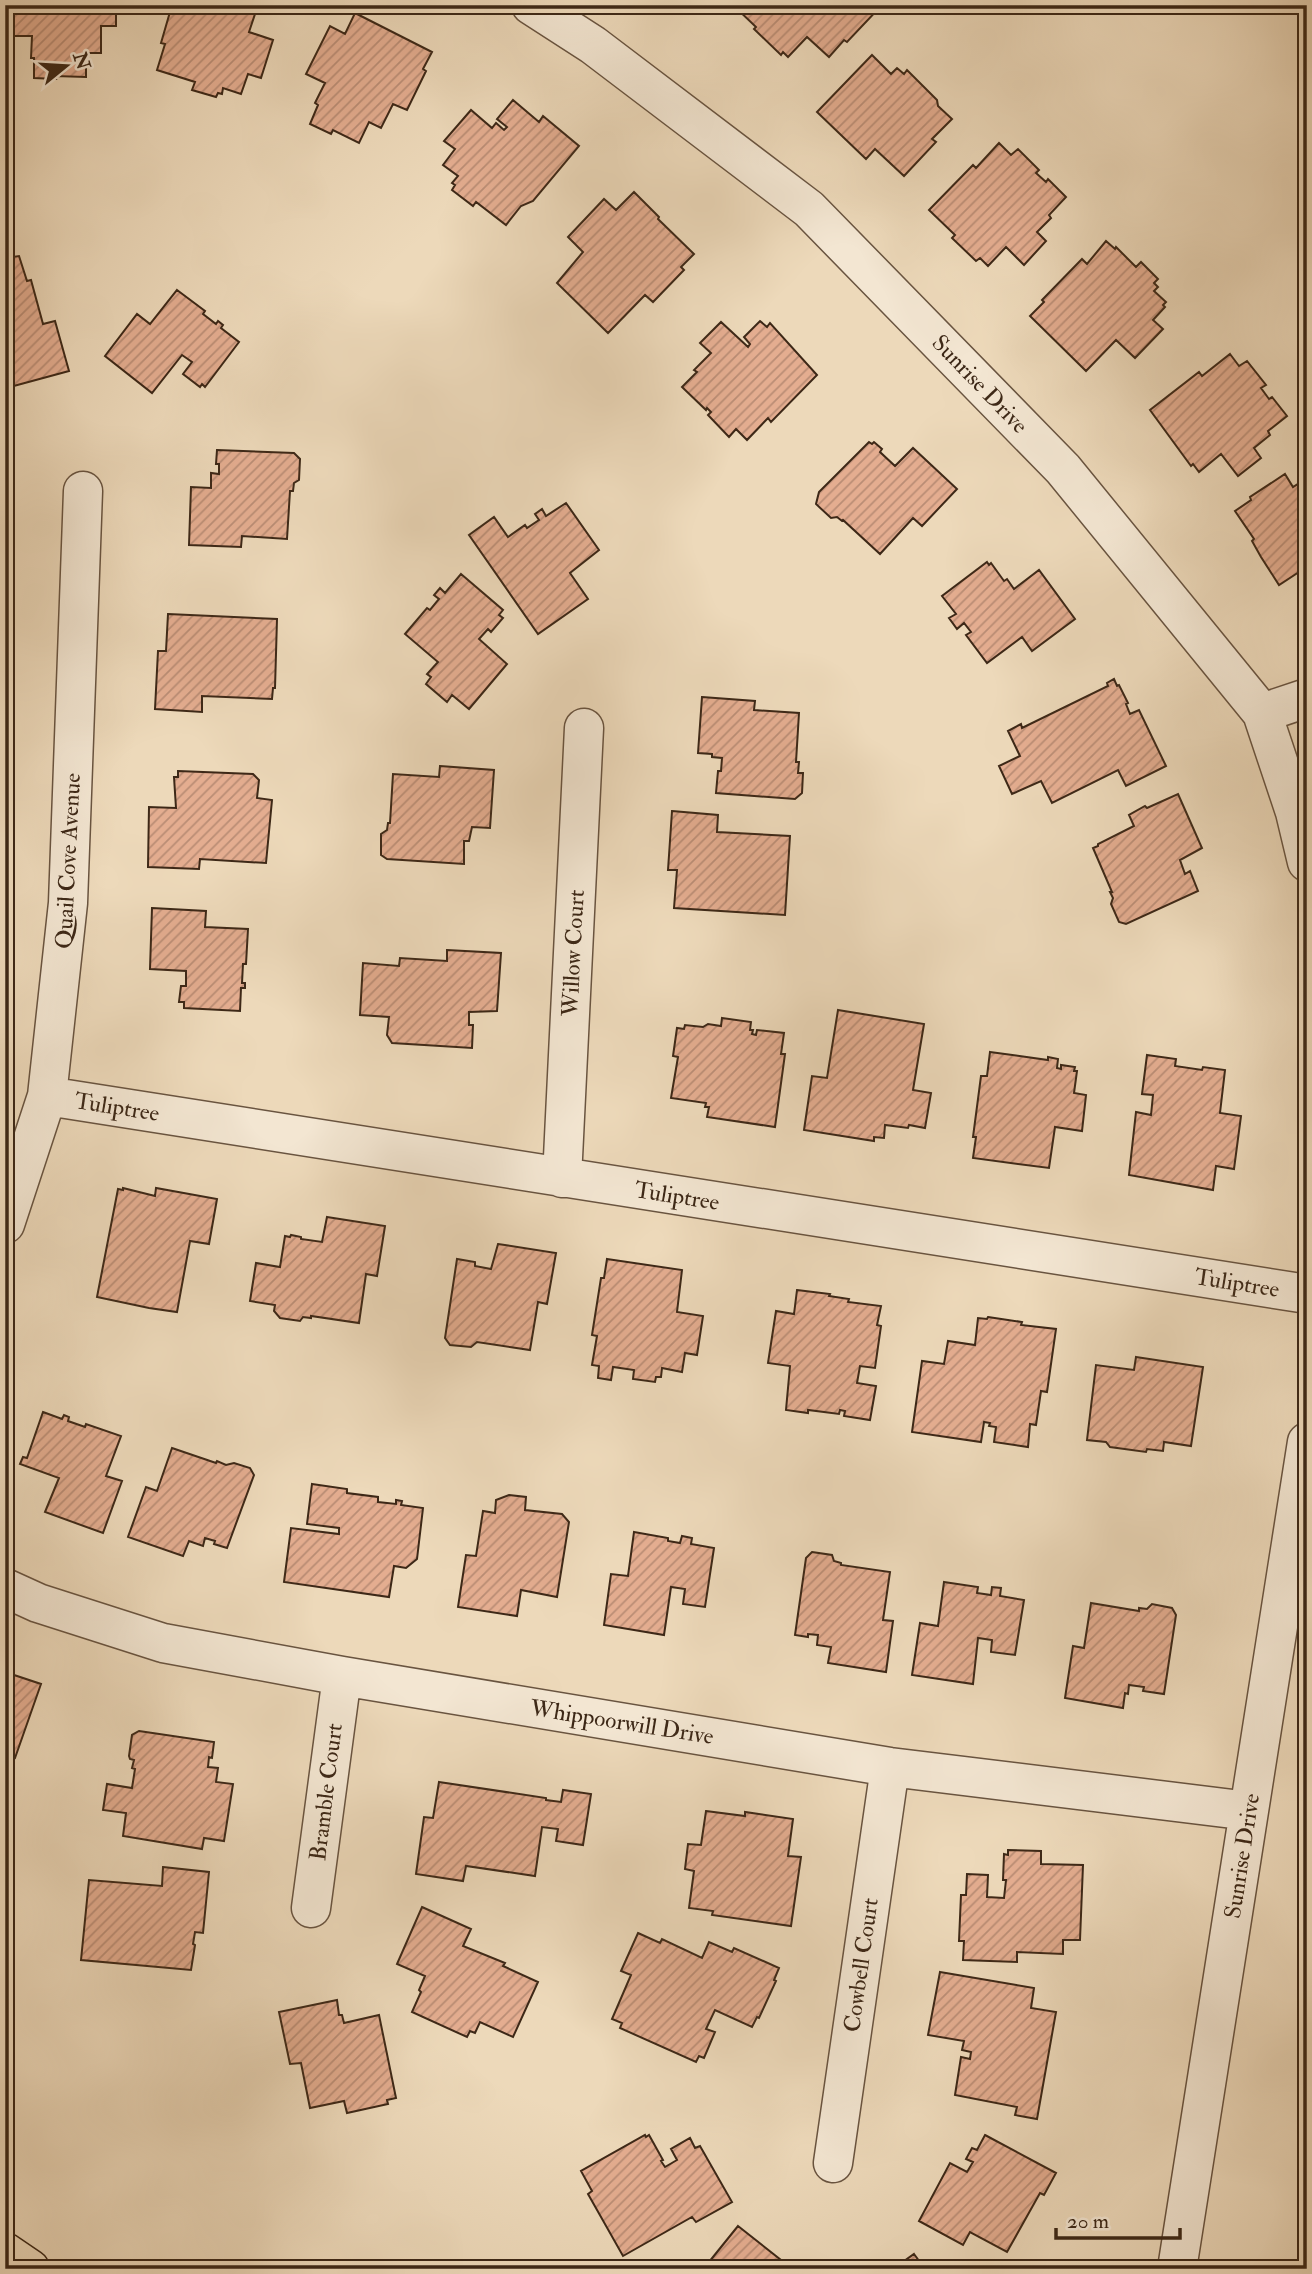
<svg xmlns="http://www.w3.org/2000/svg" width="1312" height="2274" font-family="'IM FELL Double Pica',serif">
	<defs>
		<pattern id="building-hatch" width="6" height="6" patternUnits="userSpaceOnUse" patternTransform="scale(1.75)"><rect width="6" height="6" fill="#e4ad90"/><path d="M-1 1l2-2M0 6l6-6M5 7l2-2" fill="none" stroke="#ba8d75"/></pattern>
	</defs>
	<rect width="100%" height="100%" fill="#edd9ba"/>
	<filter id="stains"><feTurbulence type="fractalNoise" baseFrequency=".00286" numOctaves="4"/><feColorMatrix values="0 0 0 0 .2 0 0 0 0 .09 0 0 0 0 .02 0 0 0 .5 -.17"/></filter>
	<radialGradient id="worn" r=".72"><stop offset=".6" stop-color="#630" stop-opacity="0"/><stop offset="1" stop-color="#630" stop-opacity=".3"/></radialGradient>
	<path fill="url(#building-hatch)" stroke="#3d2817" stroke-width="2" d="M 10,5 L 116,5 L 116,26 L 101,26 L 101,53 L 86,53 L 86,77 L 55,76 L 56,79 L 34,78 L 34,58 L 31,58 L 32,36 L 10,36 Z
		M 172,5 L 258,5 L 249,32 L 273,40 L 261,78 L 248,74 L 241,94 L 223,88 L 222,94 L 218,93 L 216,97 L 192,90 L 195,82 L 157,70 L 165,44 L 161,43 Z
		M 733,5 L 882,5 L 847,42 L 844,40 L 829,57 L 807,37 L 788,57 L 783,52 L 781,55 L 754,29 L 756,27 Z
		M 355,13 L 432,52 L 423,69 L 426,71 L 407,110 L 393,104 L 381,128 L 369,122 L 359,143 L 333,130 L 331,134 L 310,124 L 318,105 L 315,103 L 325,83 L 306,74 L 330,26 L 345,34 Z
		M 872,55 L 891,74 L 897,68 L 904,74 L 907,70 L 937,100 L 938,106 L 952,119 L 932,139 L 936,142 L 904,176 L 875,149 L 866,159 L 817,112 Z
		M 513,100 L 539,122 L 543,116 L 579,146 L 533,201 L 521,206 L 506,225 L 476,202 L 473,206 L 452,190 L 455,185 L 452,183 L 458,176 L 443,165 L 455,149 L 444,141 L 471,110 L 492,128 L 496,123 L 504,130 L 507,127 L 497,119 Z
		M 999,143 L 1011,155 L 1018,149 L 1039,170 L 1036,173 L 1046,182 L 1048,179 L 1066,197 L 1049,215 L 1051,218 L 1037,232 L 1046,241 L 1024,265 L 1006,247 L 988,266 L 980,258 L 976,261 L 952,238 L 955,235 L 929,210 L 973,165 L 976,168 Z
		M 634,192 L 659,217 L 658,219 L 694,254 L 681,267 L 684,270 L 653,302 L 645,295 L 608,333 L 557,283 L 583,252 L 568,237 L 604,199 L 616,210 Z
		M 1106,241 L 1115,249 L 1116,247 L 1136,267 L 1141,262 L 1158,279 L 1154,283 L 1158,287 L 1154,291 L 1166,302 L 1163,305 L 1165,307 L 1153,320 L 1163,329 L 1135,358 L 1116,340 L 1086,371 L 1030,316 L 1044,302 L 1042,300 L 1082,259 L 1087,264 Z
		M 19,256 L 27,281 L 31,280 L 43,324 L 55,321 L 69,371 L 10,387 L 5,369 L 5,258 Z
		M 177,290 L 205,311 L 203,314 L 216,324 L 218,321 L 223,325 L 221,328 L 239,342 L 205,387 L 202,384 L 200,387 L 183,374 L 192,362 L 182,355 L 152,393 L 105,356 L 137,314 L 150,324 Z
		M 760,321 L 767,327 L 770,323 L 817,375 L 771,422 L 768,418 L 747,440 L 736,429 L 729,437 L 708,415 L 711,412 L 707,408 L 706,410 L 682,387 L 697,372 L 694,370 L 711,353 L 700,343 L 721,322 L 748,347 L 750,344 L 744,337 Z
		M 1230,354 L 1239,366 L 1247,361 L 1266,385 L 1261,388 L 1269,399 L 1272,397 L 1287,416 L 1268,431 L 1270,435 L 1254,448 L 1261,458 L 1238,476 L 1221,454 L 1199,472 L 1193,464 L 1191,466 L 1150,410 L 1199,372 L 1202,376 Z
		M 869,442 L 872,444 L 874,442 L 882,449 L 880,452 L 895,466 L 913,448 L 957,489 L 922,526 L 913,518 L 880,554 L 843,520 L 842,521 L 837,517 L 831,518 L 816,504 L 819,492 Z
		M 217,450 L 294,453 L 300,459 L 299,480 L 294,483 L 293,491 L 290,491 L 287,539 L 242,536 L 241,547 L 189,545 L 191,487 L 211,488 L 211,473 L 219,474 L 219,464 L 216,464 Z
		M 1285,474 L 1293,487 L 1307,478 L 1307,583 L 1299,572 L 1279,585 L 1261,557 L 1252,541 L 1254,539 L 1235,511 L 1251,500 L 1250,497 Z
		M 566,503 L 599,550 L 570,573 L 588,599 L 538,634 L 469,535 L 494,517 L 508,537 L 525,525 L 527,528 L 539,520 L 535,514 L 542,509 L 546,516 Z
		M 987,562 L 989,565 L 991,563 L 1004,581 L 1007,579 L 1014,589 L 1039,570 L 1075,619 L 1032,651 L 1022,637 L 987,663 L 966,635 L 971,632 L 964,623 L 957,629 L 949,618 L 956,614 L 942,596 Z
		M 461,574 L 503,610 L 499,615 L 503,618 L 491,632 L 488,629 L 479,639 L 507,664 L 469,709 L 452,695 L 447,702 L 426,684 L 431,677 L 427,674 L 438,662 L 405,634 L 427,608 L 430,610 L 439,599 L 434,595 L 440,588 L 445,593 Z
		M 168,614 L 277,619 L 275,688 L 273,688 L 272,699 L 202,696 L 202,712 L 155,709 L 158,651 L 166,651 Z
		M 1114,679 L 1117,686 L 1119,685 L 1128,703 L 1126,704 L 1130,714 L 1139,710 L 1166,766 L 1126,786 L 1118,770 L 1052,803 L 1041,781 L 1012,794 L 999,766 L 1020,756 L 1008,731 L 1021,724 L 1022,728 L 1108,686 L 1107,683 Z
		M 702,697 L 755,701 L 754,710 L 799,713 L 796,762 L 799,762 L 798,773 L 803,773 L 802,793 L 795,799 L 716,793 L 718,771 L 721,771 L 722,758 L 712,757 L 712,754 L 698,753 Z
		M 440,766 L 494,770 L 490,828 L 472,827 L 469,841 L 464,841 L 464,864 L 387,859 L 381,855 L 381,834 L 387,830 L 388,823 L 390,823 L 393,774 L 439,777 Z
		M 178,771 L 253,774 L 259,780 L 257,798 L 272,800 L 266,863 L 200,859 L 199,869 L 148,867 L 149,807 L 176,808 L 174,777 L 178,777 Z
		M 1178,794 L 1202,848 L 1180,860 L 1185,874 L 1190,871 L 1198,891 L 1126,924 L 1119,922 L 1111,904 L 1113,898 L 1110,892 L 1112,892 L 1093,848 L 1098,846 L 1098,844 L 1134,826 L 1129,815 L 1145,806 L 1147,808 Z
		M 672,811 L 718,815 L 717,832 L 790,836 L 785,915 L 674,908 L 677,870 L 668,870 Z
		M 152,908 L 206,911 L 205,927 L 248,929 L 246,964 L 243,964 L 242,983 L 245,983 L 245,988 L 241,988 L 240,1011 L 184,1008 L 184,1002 L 179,1002 L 181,986 L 186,986 L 186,971 L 150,969 Z
		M 447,950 L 501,953 L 497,1011 L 469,1012 L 469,1025 L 473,1025 L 472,1048 L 392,1043 L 387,1035 L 389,1017 L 360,1015 L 363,963 L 399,966 L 400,958 L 447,961 Z
		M 838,1010 L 924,1024 L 913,1090 L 931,1093 L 925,1128 L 909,1125 L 908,1128 L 885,1125 L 884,1138 L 874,1137 L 874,1141 L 804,1130 L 812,1076 L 827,1078 Z
		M 722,1018 L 751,1022 L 750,1030 L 753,1030 L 752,1034 L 756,1035 L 757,1030 L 784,1033 L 781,1054 L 785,1054 L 775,1127 L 707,1117 L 709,1107 L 705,1107 L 706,1103 L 671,1098 L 678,1057 L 673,1056 L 677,1028 L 684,1029 L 685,1025 L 703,1027 L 708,1024 L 721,1026 Z
		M 990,1052 L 1048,1060 L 1048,1057 L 1058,1059 L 1057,1068 L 1061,1069 L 1061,1065 L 1075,1067 L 1074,1071 L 1077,1071 L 1074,1093 L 1086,1095 L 1082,1131 L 1055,1127 L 1049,1168 L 973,1158 L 976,1137 L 973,1137 L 981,1076 L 987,1076 Z
		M 1147,1055 L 1176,1059 L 1175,1066 L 1202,1070 L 1203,1067 L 1225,1070 L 1220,1113 L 1241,1116 L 1234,1169 L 1216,1166 L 1213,1190 L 1129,1175 L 1136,1112 L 1151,1115 L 1153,1095 L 1142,1094 Z
		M 123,1188 L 155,1196 L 156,1188 L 217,1199 L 209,1244 L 190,1241 L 177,1312 L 149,1308 L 97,1297 L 118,1189 L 123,1190 Z
		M 327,1217 L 385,1226 L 377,1276 L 366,1274 L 359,1323 L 311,1316 L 311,1318 L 303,1317 L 300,1321 L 280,1318 L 274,1311 L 275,1305 L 250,1301 L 256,1263 L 280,1267 L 285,1236 L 290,1237 L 291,1235 L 301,1237 L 301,1239 L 322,1242 Z
		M 498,1244 L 556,1253 L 547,1304 L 538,1302 L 530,1350 L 477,1342 L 471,1347 L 450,1345 L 445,1338 L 457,1259 L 475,1262 L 475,1266 L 491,1269 Z
		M 607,1259 L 682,1270 L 677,1312 L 703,1316 L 697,1355 L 685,1353 L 682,1372 L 662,1368 L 661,1377 L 656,1377 L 655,1382 L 633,1379 L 634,1370 L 613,1367 L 611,1380 L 598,1378 L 599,1366 L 592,1365 L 597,1336 L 592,1335 L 601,1278 L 604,1278 Z
		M 797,1290 L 830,1294 L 829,1296 L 849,1299 L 848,1302 L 881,1306 L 877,1325 L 881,1326 L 875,1368 L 860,1366 L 857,1383 L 876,1386 L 870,1420 L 844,1416 L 845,1411 L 840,1410 L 839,1414 L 808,1410 L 808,1413 L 786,1410 L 790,1366 L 768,1363 L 776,1311 L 794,1314 Z
		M 988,1317 L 1022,1322 L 1021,1325 L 1056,1329 L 1047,1392 L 1041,1391 L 1036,1425 L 1030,1424 L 1028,1447 L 994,1442 L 996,1427 L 989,1426 L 990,1423 L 984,1422 L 981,1442 L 912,1432 L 922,1361 L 944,1364 L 948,1341 L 975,1345 L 978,1318 L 987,1319 Z
		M 1136,1357 L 1203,1367 L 1191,1446 L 1164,1442 L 1163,1451 L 1147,1449 L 1146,1452 L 1110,1447 L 1106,1442 L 1087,1440 L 1096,1365 L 1134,1370 Z
		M 43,1412 L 62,1419 L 64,1415 L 69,1417 L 68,1421 L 85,1427 L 86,1424 L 121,1436 L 106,1476 L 122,1481 L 103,1533 L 45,1512 L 59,1478 L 20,1464 L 23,1457 L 27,1458 Z
		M 172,1448 L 216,1463 L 217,1461 L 226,1465 L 234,1463 L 250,1468 L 254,1475 L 227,1548 L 214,1544 L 215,1541 L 205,1538 L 203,1546 L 189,1541 L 183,1556 L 128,1537 L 146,1487 L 157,1491 Z
		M 312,1484 L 347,1489 L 347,1493 L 378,1497 L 378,1502 L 396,1504 L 396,1500 L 402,1501 L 401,1505 L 423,1508 L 417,1559 L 406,1568 L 394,1566 L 389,1597 L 284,1582 L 291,1528 L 339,1534 L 339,1528 L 307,1524 Z
		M 509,1495 L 526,1497 L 525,1510 L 562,1514 L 569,1522 L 557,1597 L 521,1590 L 517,1616 L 458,1607 L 466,1555 L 476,1556 L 483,1511 L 495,1513 L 496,1500 Z
		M 634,1532 L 668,1538 L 668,1541 L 680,1543 L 682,1536 L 692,1538 L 691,1544 L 714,1548 L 705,1607 L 683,1604 L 685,1589 L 671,1587 L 664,1635 L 604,1625 L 611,1574 L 628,1576 Z
		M 812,1552 L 832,1555 L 834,1561 L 841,1563 L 841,1565 L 890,1572 L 883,1620 L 893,1621 L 886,1672 L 828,1663 L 831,1647 L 817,1645 L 818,1635 L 808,1634 L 808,1637 L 795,1635 L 806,1558 Z
		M 944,1582 L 978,1587 L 977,1593 L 991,1595 L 992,1587 L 1001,1588 L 1000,1596 L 1024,1600 L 1015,1655 L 991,1652 L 992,1640 L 978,1638 L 973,1684 L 912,1675 L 920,1623 L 938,1626 Z
		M 1091,1603 L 1139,1611 L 1139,1608 L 1147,1609 L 1152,1604 L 1172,1608 L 1176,1615 L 1164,1694 L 1143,1691 L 1144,1687 L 1129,1685 L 1128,1694 L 1125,1693 L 1123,1708 L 1065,1698 L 1073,1646 L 1084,1648 Z
		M 5,1672 L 41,1684 L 15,1758 L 5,1754 Z
		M 139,1731 L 214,1742 L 212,1758 L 209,1757 L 208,1767 L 218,1768 L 216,1782 L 233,1784 L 224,1841 L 204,1838 L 202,1849 L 123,1836 L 126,1813 L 103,1810 L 107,1784 L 132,1788 L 135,1769 L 132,1768 L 134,1760 L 130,1759 L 129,1756 L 132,1735 Z
		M 439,1782 L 546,1798 L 546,1800 L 561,1802 L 563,1790 L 591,1794 L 583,1845 L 556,1841 L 558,1829 L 542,1827 L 535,1876 L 466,1866 L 463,1881 L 416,1874 L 424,1817 L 433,1818 Z
		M 706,1811 L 745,1816 L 745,1812 L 793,1819 L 788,1856 L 801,1857 L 791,1926 L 712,1915 L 713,1911 L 689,1908 L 694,1871 L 685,1869 L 688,1844 L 701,1845 Z
		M 1008,1850 L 1041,1851 L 1041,1864 L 1083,1865 L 1080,1940 L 1063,1940 L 1063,1954 L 1017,1952 L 1017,1962 L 963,1960 L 964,1941 L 959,1941 L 961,1895 L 966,1895 L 967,1874 L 988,1875 L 987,1897 L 1004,1898 L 1006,1880 L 1003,1880 L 1004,1854 L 1008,1855 Z
		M 163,1867 L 209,1872 L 203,1933 L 195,1932 L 193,1944 L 195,1945 L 191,1970 L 81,1960 L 89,1880 L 162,1886 Z
		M 422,1907 L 471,1929 L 463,1946 L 505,1963 L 503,1966 L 538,1982 L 513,2037 L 480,2022 L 475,2033 L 470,2031 L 467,2037 L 412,2012 L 421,1992 L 419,1990 L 425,1976 L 397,1964 Z
		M 638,1933 L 660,1943 L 662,1939 L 702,1958 L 709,1942 L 732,1952 L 734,1948 L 779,1968 L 774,1980 L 776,1981 L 759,2018 L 757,2017 L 752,2027 L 715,2010 L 706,2029 L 715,2032 L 704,2058 L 699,2056 L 696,2062 L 620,2028 L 622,2023 L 612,2019 L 631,1975 L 621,1971 Z
		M 940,1972 L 1034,1988 L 1031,2008 L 1056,2012 L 1037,2119 L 1015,2115 L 1017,2107 L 955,2095 L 961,2057 L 970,2059 L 971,2052 L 962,2050 L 964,2041 L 928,2035 Z
		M 337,2000 L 339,2015 L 342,2015 L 344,2023 L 379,2015 L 396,2098 L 387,2100 L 388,2104 L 347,2113 L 344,2101 L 310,2108 L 301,2063 L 290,2064 L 279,2012 Z
		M 645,2135 L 646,2137 L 649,2135 L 663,2160 L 661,2161 L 665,2167 L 677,2160 L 671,2149 L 690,2138 L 695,2148 L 700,2146 L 732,2202 L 696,2222 L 692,2217 L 623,2256 L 588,2194 L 592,2191 L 581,2171 Z
		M 985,2135 L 1056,2173 L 1044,2195 L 1040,2193 L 1007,2252 L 970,2232 L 963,2245 L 919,2221 L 950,2163 L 967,2172 L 973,2162 L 966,2159 L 972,2148 L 977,2150 Z
		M 738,2226 L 786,2264 L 782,2269 L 717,2269 L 709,2262 Z
		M 914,2254 L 925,2269 L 893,2269 Z"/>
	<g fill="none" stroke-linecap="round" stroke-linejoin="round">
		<g stroke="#695440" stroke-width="41">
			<path id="minor" d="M 531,5 L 593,45 L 809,209 L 1063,469 L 1262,713 L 1295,812 L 1307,862
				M 1262,713 L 1307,698
				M 47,1096 L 1307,1294
				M 562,1178 L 584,728
				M 5,1224 L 47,1096 L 68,903 L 83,491
				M 5,1588 L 38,1603 L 163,1643 L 342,1676 L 890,1767 L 1249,1811
				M 311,1908 L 342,1676
				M 833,2163 L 890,1767
				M 1177,2269 L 1307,1442"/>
		</g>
		<g stroke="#3d2817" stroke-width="41">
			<path id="primary" d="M 5,2252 L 30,2269"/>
		</g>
		<use href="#minor" stroke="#f3e6d2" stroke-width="38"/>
		<use href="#primary" stroke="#edd9ba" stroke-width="38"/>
	</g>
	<g text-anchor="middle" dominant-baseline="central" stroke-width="7" stroke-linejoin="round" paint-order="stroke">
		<g font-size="23" fill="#3d2817" stroke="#f3e6d2">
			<text transform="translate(980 384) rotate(46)">Sunrise Drive</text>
			<text transform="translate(68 861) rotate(-87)">Quail Cove Avenue</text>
			<text transform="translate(573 953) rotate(-87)">Willow Court</text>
			<text transform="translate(117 1107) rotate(9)">Tuliptree</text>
			<text transform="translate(677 1196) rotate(9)">Tuliptree</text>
			<text transform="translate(1237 1283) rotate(9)">Tuliptree</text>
			<text transform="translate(622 1722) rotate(9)">Whippoorwill Drive</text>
			<text transform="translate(326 1792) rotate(-83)">Bramble Court</text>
			<text transform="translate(1242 1856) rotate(-81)">Sunrise Drive</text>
			<text transform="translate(861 1965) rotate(-82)">Cowbell Court</text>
		</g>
	</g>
	<rect width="1312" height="2274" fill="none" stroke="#edd9ba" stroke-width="28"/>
	<rect x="7" y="7" width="1298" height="2260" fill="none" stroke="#3d2817" stroke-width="3.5"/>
	<rect x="14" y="14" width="1284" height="2246" fill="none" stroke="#3d2817" stroke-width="2"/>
	<g transform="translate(66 66) rotate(72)" stroke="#f3e6d2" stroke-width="5" paint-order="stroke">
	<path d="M0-5L12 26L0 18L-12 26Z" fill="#3d2817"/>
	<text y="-10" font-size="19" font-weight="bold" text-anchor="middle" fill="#3d2817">N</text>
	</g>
	<path d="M1056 2228v10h124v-10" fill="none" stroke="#3d2817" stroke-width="3.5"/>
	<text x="1067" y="2228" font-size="21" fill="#3d2817" stroke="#f3e6d2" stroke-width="5" paint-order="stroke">20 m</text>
	<rect width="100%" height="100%" filter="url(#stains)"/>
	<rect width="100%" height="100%" fill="url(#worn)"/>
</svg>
